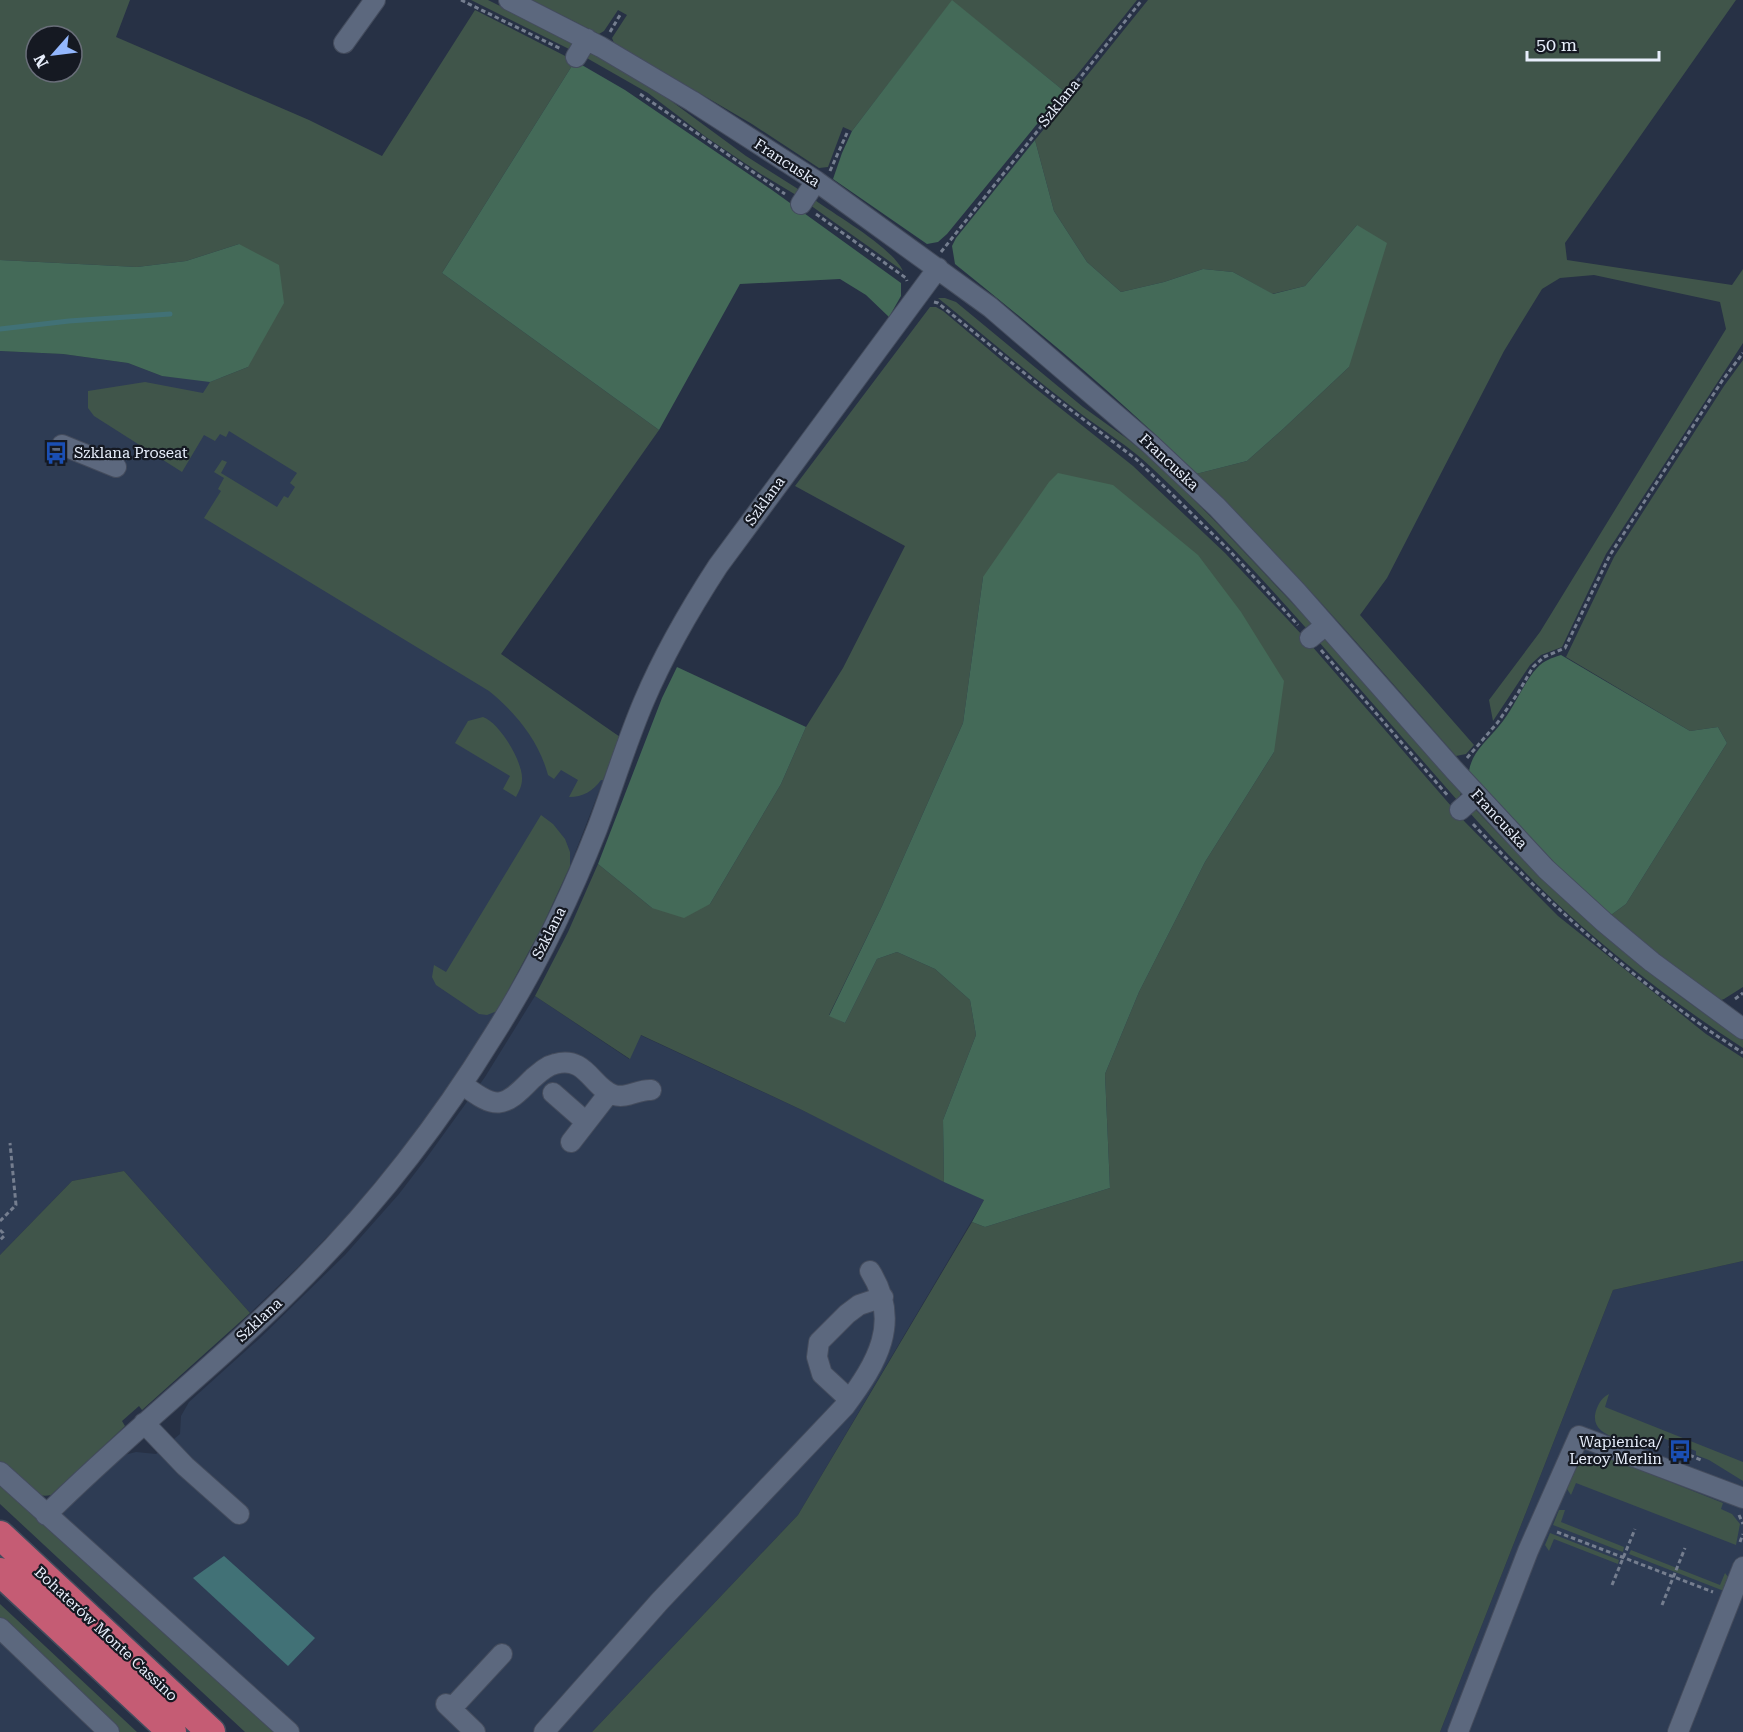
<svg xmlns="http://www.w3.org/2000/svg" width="1743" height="1732" font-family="'Roboto Serif',serif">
	<rect width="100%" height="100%" fill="#273145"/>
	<path fill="#2e3c54" d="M 0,351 L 63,354 L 128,363 L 162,376 L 374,383 L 315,536 L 620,737 L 570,866 L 542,927 L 488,1027 L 454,1079 L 407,1144 L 348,1215 L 298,1267 L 250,1313 L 124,1171 L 72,1181 L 0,1255 Z
		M 535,996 L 629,1059 L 640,1035 L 802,1110 L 984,1200 L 798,1515 L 592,1732 L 295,1732 L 62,1520 L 63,1513 L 116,1460 L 124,1455 L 136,1452 L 156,1454 L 180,1434 L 181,1416 L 189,1402 L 260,1338 L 345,1255 L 399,1194 L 425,1160 L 485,1077 Z
		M 1743,1261 L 1743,1732 L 1440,1732 L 1613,1290 Z
		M 0,1639 L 93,1732 L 0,1732 Z"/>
	<path fill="#40554a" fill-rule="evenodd" d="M 0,0 L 130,0 L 116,37 L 309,120 L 382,156 L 475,10 L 575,61 L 442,273 L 659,430 L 501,654 L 620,737 L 603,780 L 601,780 C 593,791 583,797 569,797 L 578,780 L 561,770 L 554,779 L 548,775 C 539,741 516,713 489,691 L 204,518 L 221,491 L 218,489 L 224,478 L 214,472 L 222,460 L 227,462 L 221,473 L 277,507 L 284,496 L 288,498 L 295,487 L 290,483 L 297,473 L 229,431 L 226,437 L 220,434 L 215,441 L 204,435 L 182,472 L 94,416 L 88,408 L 88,391 L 145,382 L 203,393 L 210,382 L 248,367 L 239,244 L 186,261 L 137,267 L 0,260 ZM 36,36 L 72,36 L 72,72 L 36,72 Z
		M 471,0 L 488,0 L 572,42 L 573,46 L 569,49 Z
		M 532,0 L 1137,0 L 1064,91 L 952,1 L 852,131 L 843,127 L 828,167 L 819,168 L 752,124 L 614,43 L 612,38 L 627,15 L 618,10 L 604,31 L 599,34 Z
		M 1148,0 L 1736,0 L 1565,243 L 1567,260 L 1732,285 L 1743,269 L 1743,343 L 1606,554 L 1562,647 L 1541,655 L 1530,665 L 1493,721 L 1489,700 L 1540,632 L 1726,329 L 1720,302 L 1594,275 L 1560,278 L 1542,289 L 1504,351 L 1387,578 L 1360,615 L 1474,745 L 1466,754 L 1456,756 C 1372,660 1289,562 1196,474 L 1247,461 L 1283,429 L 1349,367 L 1357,225 L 1305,286 L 1272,294 L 1233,272 L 1203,269 L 1164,282 L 1121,292 L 1087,262 L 1054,211 L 1035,140 Z
		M 588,52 L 591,52 L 648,84 L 746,156 L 798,189 L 796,195 L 761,174 L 706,137 L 648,93 L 585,57 Z
		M 815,200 C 838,217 892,247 903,271 L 810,205 Z
		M 938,298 L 945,298 L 956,302 L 1083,407 L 1126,438 L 1157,463 L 1213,519 L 1313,625 L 1310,628 L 1306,628 C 1257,573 1206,518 1152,468 C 1130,447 1104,431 1080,413 C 1031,376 985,336 938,298 Z
		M 930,307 L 936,307 L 943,311 L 1030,384 L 1133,466 L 1225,553 L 1304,637 L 1465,822 L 1558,916 L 1706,1034 L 1743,1058 L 1743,1261 L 1613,1290 L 1440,1732 L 592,1732 L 798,1515 L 972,1222 L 985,1227 L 1110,1188 L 1105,1074 L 1139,992 L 1205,862 L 1274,752 L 983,577 L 963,723 L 882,906 L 829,1015 L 845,1023 L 877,959 L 897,952 L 935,969 L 970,1000 L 976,1035 L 943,1120 L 944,1182 L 802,1110 L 641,1035 L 630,1059 L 535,996 L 568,932 L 598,864 L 652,908 L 710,904 L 781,784 L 806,727 L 843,668 L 905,546 L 795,486 Z
		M 1743,360 L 1743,987 L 1724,999 L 1719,1001 L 1657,955 L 1611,915 L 1626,904 L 1727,743 L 1718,727 L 1690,731 L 1566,657 L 1614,557 L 1724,386 Z
		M 1324,637 L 1461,793 L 1459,798 L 1457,800 L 1319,642 Z
		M 483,717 C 499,722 523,762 522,779 C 522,786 519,791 516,797 L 503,789 L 510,776 L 455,743 L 468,721 Z
		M 1475,809 C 1556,896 1643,975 1743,1040 L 1743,1048 C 1680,1007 1621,962 1565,911 C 1531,880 1500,846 1469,812 Z
		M 541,815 L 553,824 L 565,839 L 570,852 L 570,866 L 542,927 L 497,1011 L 487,1015 L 479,1014 L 436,985 L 432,977 L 434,965 L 446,972 Z
		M 124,1171 L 250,1313 L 142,1410 L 139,1406 L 122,1421 L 125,1426 L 51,1495 C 31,1500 14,1478 0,1465 L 0,1255 L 72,1181 Z
		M 1609,1394 L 1605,1407 L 1743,1462 L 1743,1481 L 1709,1460 L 1696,1455 L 1696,1451 L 1663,1438 L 1661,1441 L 1649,1438 L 1645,1445 C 1628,1441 1585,1437 1597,1408 C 1600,1401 1603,1397 1609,1394 Z
		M 1596,1455 L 1605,1456 L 1723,1503 L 1721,1509 L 1732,1514 L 1740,1524 L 1736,1545 L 1576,1483 L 1571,1495 L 1567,1489 C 1574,1473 1577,1458 1596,1455 Z
		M 0,1479 L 282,1732 L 245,1732 L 0,1504 Z
		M 1559,1510 L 1565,1510 L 1561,1522 L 1624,1547 L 1623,1552 L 1553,1525 Z
		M 1550,1533 L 1619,1560 L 1618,1564 L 1554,1539 L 1549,1551 L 1545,1545 Z
		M 1631,1550 L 1720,1585 L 1725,1573 L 1729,1578 L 1724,1591 L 1629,1554 Z
		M 0,1604 L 137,1732 L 120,1732 L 0,1618 Z"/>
	<path fill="#446a58" d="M 952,0 L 1064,91 L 947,234 L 938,242 L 927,244 L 833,179 L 842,153 L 852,131 Z
		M 575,61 L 625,90 L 772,190 L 901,283 L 901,296 L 889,317 L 866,295 L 840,279 L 740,284 L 659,430 L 442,273 Z
		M 1035,140 L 1054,211 L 1087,262 L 1121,292 L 1164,282 L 1203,269 L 1233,272 L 1273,294 L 1305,286 L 1357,225 L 1387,243 L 1349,367 L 1283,429 L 1247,461 L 1196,474 C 1120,398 1038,331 955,264 L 952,246 L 956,238 Z
		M 239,244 L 279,265 L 284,303 L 248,367 L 210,382 L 162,376 L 128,363 L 63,354 L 0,351 L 0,260 L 137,267 L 186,261 Z
		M 1058,473 L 1113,485 L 1198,555 L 1241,612 L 1284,681 L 1274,752 L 1205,862 L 1139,992 L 1105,1074 L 1110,1188 L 985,1227 L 972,1222 L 984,1200 L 944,1182 L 943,1120 L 976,1035 L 970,1000 L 935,969 L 897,952 L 877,959 L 845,1023 L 829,1016 L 882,906 L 963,723 L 983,577 L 1049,482 Z
		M 1561,655 L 1690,731 L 1718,727 L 1727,743 L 1626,904 L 1611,915 L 1553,864 L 1469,771 C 1472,752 1487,741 1499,726 C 1514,709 1523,683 1537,668 C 1544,660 1552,658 1561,655 Z
		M 677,667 L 806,727 L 781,784 L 710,904 L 684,918 L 652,908 L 598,864 L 662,698 Z"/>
	<path fill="#417176" d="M 224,1556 L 315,1638 L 288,1666 L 193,1578 Z"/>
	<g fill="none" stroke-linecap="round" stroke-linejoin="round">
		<path stroke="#417176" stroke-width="5" d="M 0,329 L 69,321 L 170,314"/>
		<g stroke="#444c5d" stroke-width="22">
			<path id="minor" d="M 509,0 L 601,47 L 692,101 L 816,181 L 990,307 L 1150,444 L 1217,507 L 1297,592 L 1454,770 L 1546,869 L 1604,922 L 1652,962 L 1743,1029
				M 344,43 L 375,0
				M 576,57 L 587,39
				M 801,204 L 816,181
				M 62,445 L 116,467
				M 1310,638 L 1326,625
				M 1460,810 L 1477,795
				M 462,1084 C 496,1110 503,1109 532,1079 C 539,1073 546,1066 555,1064 C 586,1055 592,1088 614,1095 C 627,1099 638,1089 651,1090
				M 553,1093 L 586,1122
				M 571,1142 L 609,1093
				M 849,1399 L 822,1374 L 817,1357 L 819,1342 L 847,1314 L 859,1305 L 883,1297
				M 144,1423 L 185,1466 L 239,1514
				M 0,1472 L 289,1732
				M 46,1515 C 130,1431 224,1359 307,1274 C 378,1202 440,1122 493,1036 C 533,973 570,898 597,829 C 613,787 626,743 644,701 C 664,654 690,609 718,566 L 938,268
				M 0,1628 L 109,1732
				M 446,1704 L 475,1732
				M 451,1709 L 502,1654
				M 544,1732 L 660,1601 L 845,1406 C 877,1363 902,1322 870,1271
				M 1458,1732 L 1528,1551 L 1579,1436 L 1743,1498
				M 1678,1732 L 1743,1567"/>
		</g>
		<g stroke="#444c5d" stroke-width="31">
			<path id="highway" d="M 0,1535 L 211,1732
				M 0,1572 L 172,1732"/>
		</g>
		<path stroke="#757e8f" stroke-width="3" stroke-dasharray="4.5 3" stroke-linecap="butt" d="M 461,0 L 561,49
			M 610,32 L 620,15
			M 640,94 L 785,194
			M 830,171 L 847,133
			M 816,214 L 906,278 L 907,281
			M 941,252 L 1142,0
			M 934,302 L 938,303 L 1055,398 L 1136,459 L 1228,549 L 1298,625
			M 1321,650 L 1449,797
			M 1467,758 L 1498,722 L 1518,693 L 1533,667 L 1544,657 L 1565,648 L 1610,555 L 1722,381 L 1743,353
			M 1473,824 C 1555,910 1643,989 1743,1053
			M 1735,999 L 1743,993
			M 0,1221 L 16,1205 L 10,1143
			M 0,1230 L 3,1233 L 4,1236 L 0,1240
			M 1669,1446 L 1703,1461
			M 1739,1515 L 1743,1524
			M 1557,1532 L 1713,1592
			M 1740,1542 L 1743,1534
			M 1612,1585 L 1635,1529
			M 1662,1605 L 1685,1548"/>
		<use href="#minor" stroke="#5c687e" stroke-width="20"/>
		<use href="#highway" stroke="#c55c74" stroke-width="28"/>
	</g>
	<defs>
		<g id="bus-bare" transform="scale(1.8)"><path d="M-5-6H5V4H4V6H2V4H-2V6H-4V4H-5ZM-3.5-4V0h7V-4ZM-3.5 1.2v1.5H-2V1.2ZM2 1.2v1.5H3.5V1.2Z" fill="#1a4fb4" stroke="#151922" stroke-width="2.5" paint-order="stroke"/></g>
	</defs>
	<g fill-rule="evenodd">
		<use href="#bus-bare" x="56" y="453"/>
		<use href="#bus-bare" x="1680" y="1451"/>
	</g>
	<g text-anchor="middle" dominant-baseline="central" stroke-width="4.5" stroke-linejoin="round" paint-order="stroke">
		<g font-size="15" fill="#e7eefb" stroke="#151922">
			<text transform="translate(1059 103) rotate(-51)">Szklana</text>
			<text transform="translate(787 163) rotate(33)">Francuska</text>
			<text transform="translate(1169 462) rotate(43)">Francuska</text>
			<text transform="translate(765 501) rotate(-54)">Szklana</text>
			<text transform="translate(1499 819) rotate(47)">Francuska</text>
			<text transform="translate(549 933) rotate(-63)">Szklana</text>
			<text transform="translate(259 1320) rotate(-43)">Szklana</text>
			<text transform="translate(106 1634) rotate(43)">Bohaterów Monte Cassino</text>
		</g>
		<g font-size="15" fill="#e7eefb" stroke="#151922" text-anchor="start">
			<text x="74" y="453">Szklana Proseat</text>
			<text x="1662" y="1442" text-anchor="end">Wapienica/<tspan x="1662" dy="17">Leroy Merlin</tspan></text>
		</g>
	</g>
	<g transform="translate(54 54) rotate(242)"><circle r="28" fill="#151922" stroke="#696e79" stroke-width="1.5"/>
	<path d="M0-4.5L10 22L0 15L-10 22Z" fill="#93b7fd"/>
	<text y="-9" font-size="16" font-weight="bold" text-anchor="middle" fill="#e7eefb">N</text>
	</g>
	<path d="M1527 51v9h132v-9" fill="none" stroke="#e7eefb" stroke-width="3"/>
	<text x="1536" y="51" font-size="18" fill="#e7eefb" stroke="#151922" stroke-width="4.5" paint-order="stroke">50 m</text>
</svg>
